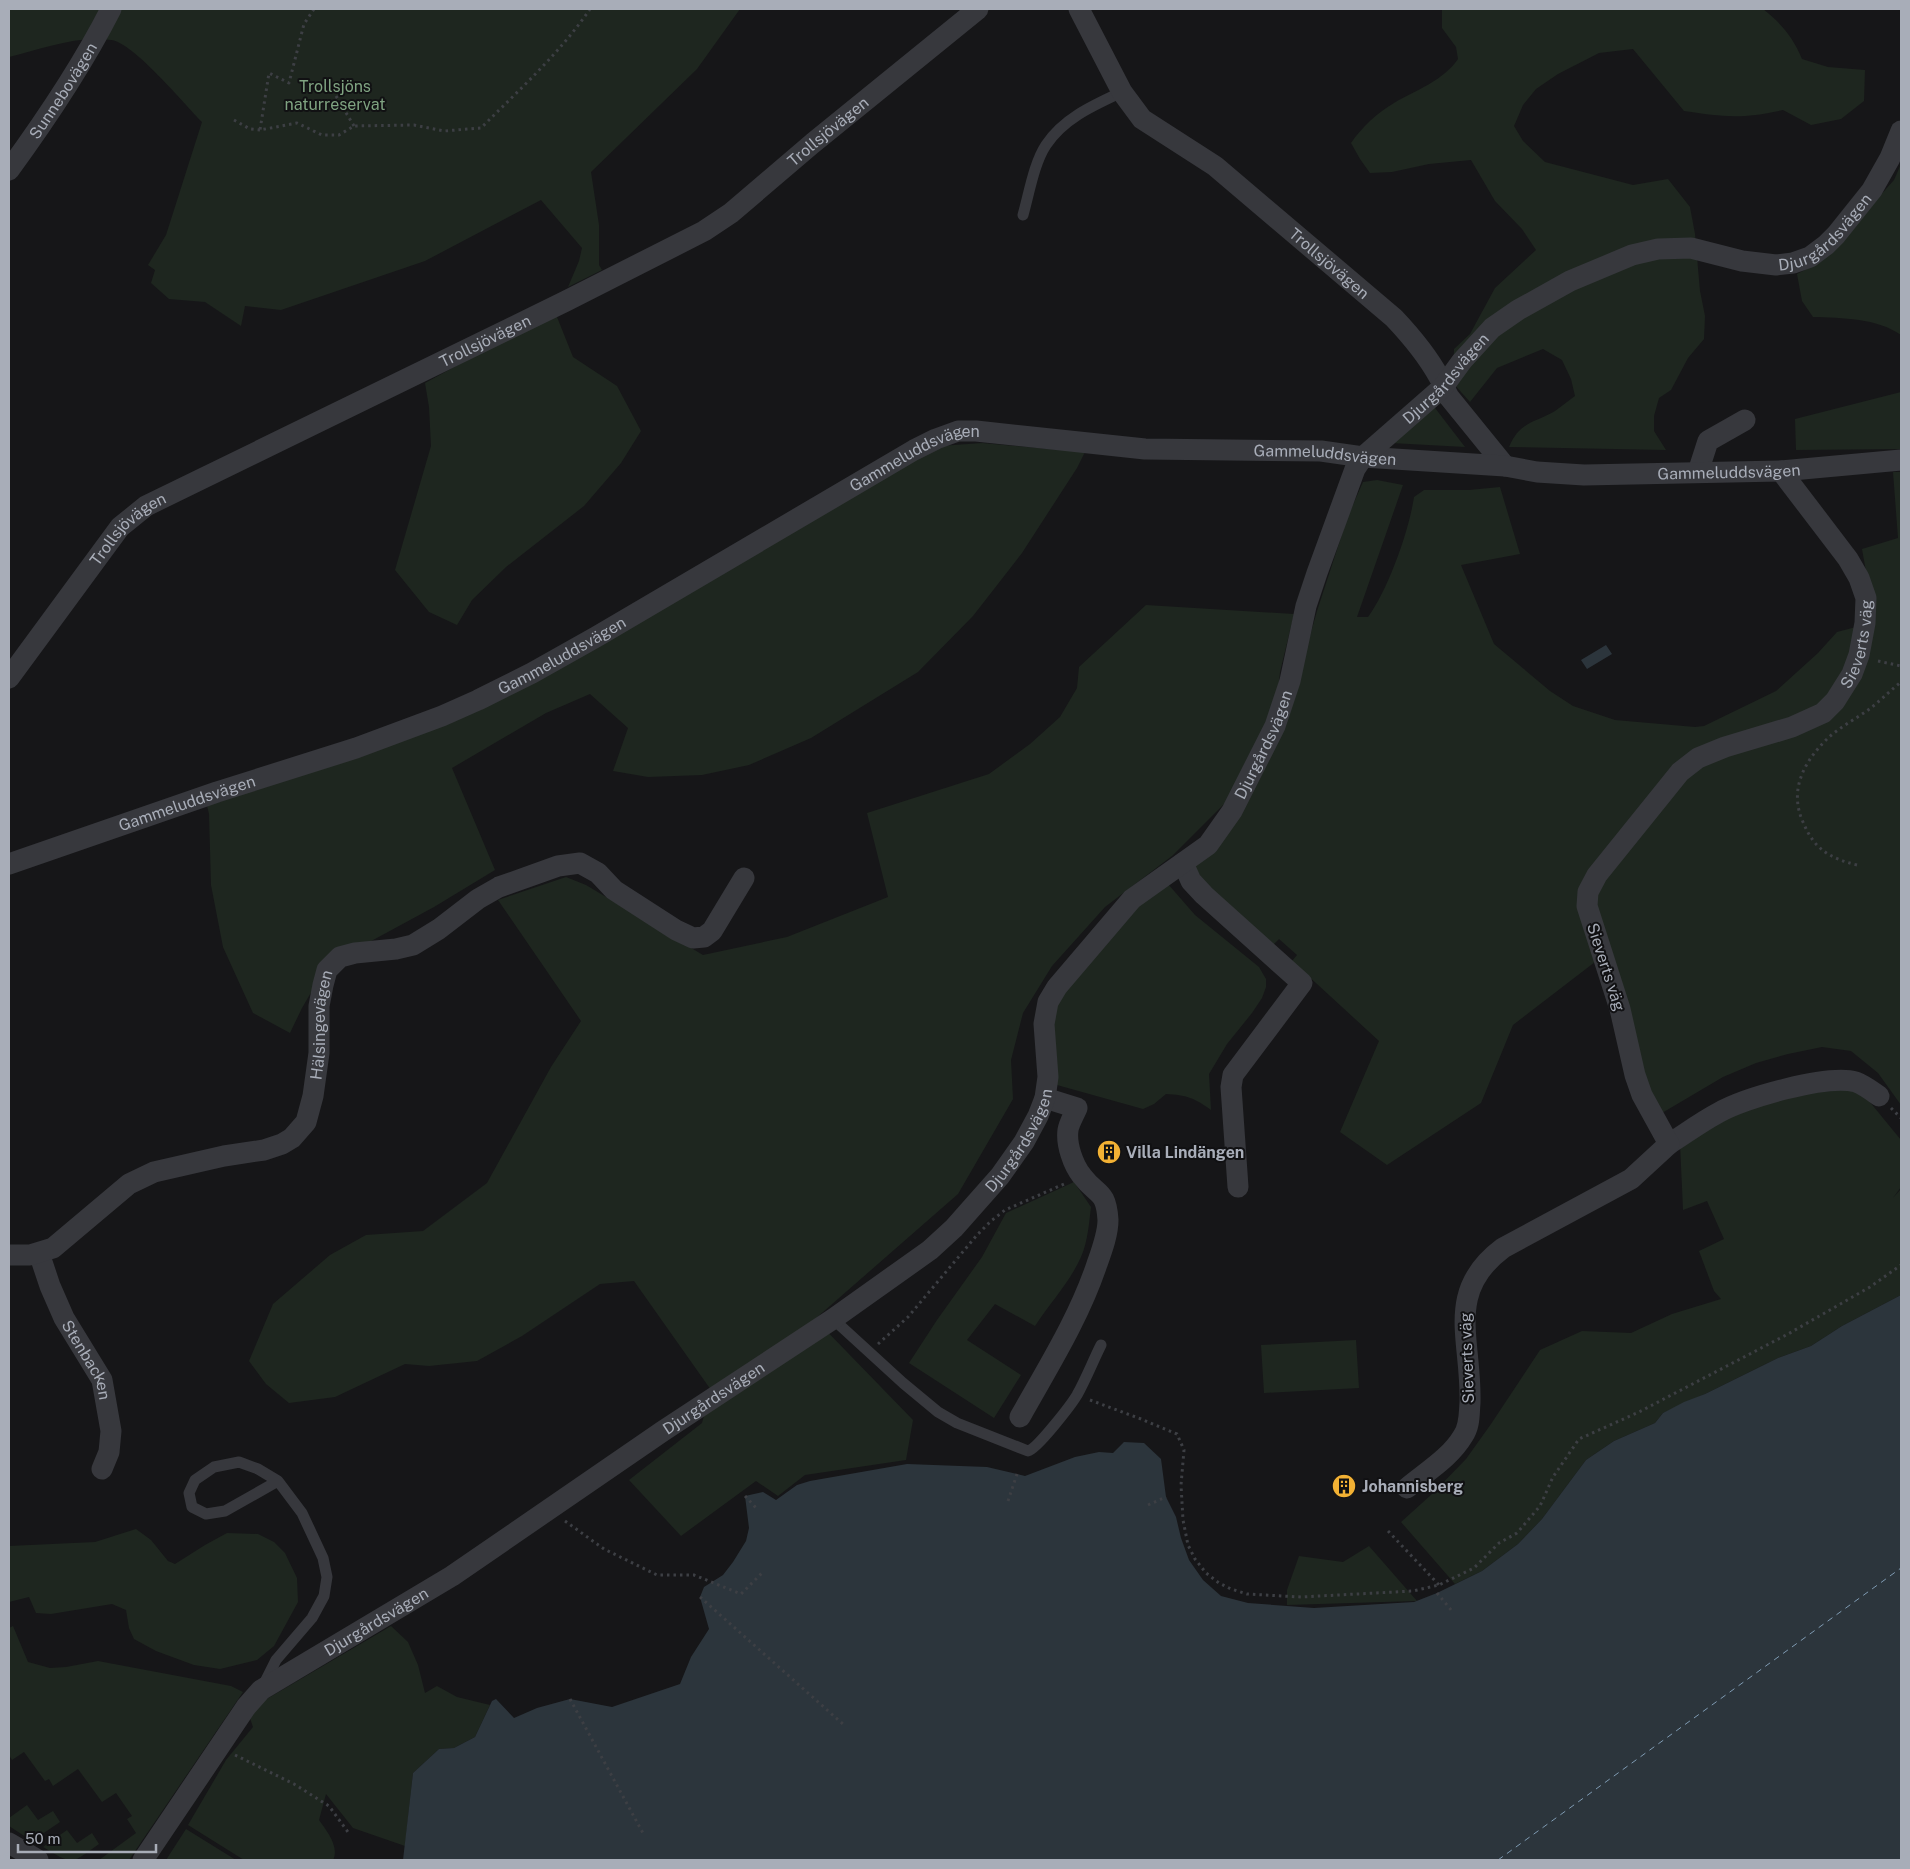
<svg xmlns="http://www.w3.org/2000/svg" width="1910" height="1869" font-family="'Public Sans',sans-serif">
	<rect width="100%" height="100%" fill="#161618"/>
	<path fill="#1e261f" d="M 9,9 L 740,9 L 697,69 L 591,172 L 599,225 L 599,265 L 602,270 L 568,287 L 579,261 L 582,248 L 541,200 L 425,261 L 281,310 L 245,306 L 241,326 L 205,302 L 169,299 L 151,283 L 155,270 L 148,265 L 166,235 L 202,122 C 185,105 133,42 111,40 C 77,35 42,49 9,57 Z
		M 1442,9 L 1763,9 C 1781,23 1793,37 1802,59 L 1828,67 L 1865,70 L 1864,101 L 1841,119 L 1811,125 L 1783,110 C 1743,119 1723,117 1684,111 L 1633,49 L 1599,53 L 1558,74 L 1536,89 L 1523,105 L 1514,126 L 1523,141 L 1545,162 L 1633,185 L 1668,179 L 1690,207 L 1695,234 L 1700,291 L 1705,316 L 1704,339 L 1688,358 L 1671,390 L 1659,398 L 1654,416 L 1654,431 L 1666,450 L 1509,447 C 1520,421 1535,423 1555,411 C 1562,406 1568,401 1575,396 L 1571,379 L 1562,360 L 1543,349 L 1497,368 L 1470,402 L 1453,383 L 1454,349 L 1470,334 L 1495,288 L 1536,250 L 1522,229 L 1495,201 L 1471,160 L 1429,164 L 1392,172 L 1370,173 L 1360,159 L 1351,143 C 1362,127 1377,113 1394,103 C 1416,90 1443,81 1458,59 L 1456,47 L 1442,28 Z
		M 1901,164 L 1901,335 C 1877,318 1842,318 1813,317 L 1802,301 L 1797,274 L 1822,261 L 1894,180 Z
		M 555,312 L 573,357 L 617,386 L 641,431 L 621,463 L 584,506 L 506,567 L 472,600 L 457,625 L 429,612 L 395,570 L 431,446 L 429,407 L 425,383 Z
		M 1901,392 L 1901,449 L 1796,450 L 1795,419 Z
		M 1432,404 L 1465,447 L 1391,443 Z
		M 982,443 L 1085,452 L 1077,468 L 1022,553 L 973,616 L 918,672 L 811,738 L 749,765 L 702,775 L 648,777 L 613,771 L 628,728 L 590,694 L 546,713 L 452,768 L 495,870 L 434,907 L 327,965 L 302,1008 L 290,1033 L 253,1013 L 223,947 L 211,885 L 209,814 L 206,801 L 366,753 L 940,446 Z
		M 1893,472 L 1901,472 L 1901,1105 L 1878,1073 L 1851,1051 L 1822,1047 L 1788,1054 L 1756,1063 L 1723,1077 L 1662,1113 L 1642,1077 L 1608,952 L 1513,1025 L 1481,1103 L 1387,1165 L 1340,1132 L 1379,1041 L 1292,961 L 1297,955 L 1279,939 L 1273,945 L 1201,885 L 1190,863 L 1288,714 L 1317,611 L 1348,516 L 1363,482 L 1377,480 L 1403,485 L 1357,617 L 1368,617 C 1388,590 1409,531 1414,497 L 1424,490 L 1469,490 L 1500,487 L 1520,554 L 1461,565 L 1494,644 L 1550,691 L 1573,706 L 1615,720 L 1695,727 L 1704,726 L 1776,691 L 1818,653 L 1837,632 L 1871,623 L 1868,582 L 1862,549 L 1898,538 Z
		M 1146,605 L 1294,614 L 1280,672 L 1276,709 L 1225,803 L 1172,856 L 1105,907 L 1052,966 L 1023,1013 L 1011,1060 L 1013,1099 L 958,1194 L 815,1319 L 913,1420 L 906,1460 L 805,1475 L 778,1496 L 756,1481 L 681,1536 L 629,1480 L 702,1423 L 711,1390 L 634,1281 L 600,1284 L 522,1336 L 477,1361 L 429,1366 L 405,1364 L 335,1397 L 289,1403 L 266,1384 L 249,1361 L 273,1304 L 330,1255 L 366,1235 L 423,1231 L 487,1183 L 551,1067 L 581,1021 L 498,900 L 566,877 L 586,885 L 703,955 L 787,937 L 888,897 L 867,813 L 989,774 L 1030,744 L 1060,717 L 1077,688 L 1079,667 Z
		M 1168,884 L 1195,915 L 1259,967 L 1266,979 L 1266,987 L 1262,998 L 1252,1013 L 1227,1044 L 1209,1074 L 1211,1110 C 1195,1098 1186,1095 1166,1094 L 1154,1104 L 1143,1109 L 1057,1085 L 1052,1013 L 1060,996 L 1136,904 Z
		M 1833,1085 L 1860,1090 L 1901,1140 L 1901,1187 L 1893,1198 L 1901,1189 L 1901,1295 L 1842,1326 L 1811,1346 L 1778,1358 L 1705,1394 L 1663,1413 L 1655,1423 L 1614,1441 L 1586,1460 L 1542,1519 L 1518,1544 L 1482,1571 L 1455,1584 L 1401,1522 L 1432,1494 L 1466,1459 L 1491,1424 L 1540,1350 L 1582,1331 L 1631,1333 L 1672,1314 L 1721,1299 L 1714,1291 L 1699,1251 L 1724,1239 L 1707,1201 L 1683,1210 L 1680,1143 L 1743,1108 Z
		M 1074,1182 L 1091,1207 C 1089,1223 1088,1241 1081,1257 C 1070,1282 1050,1303 1035,1326 L 995,1304 L 967,1340 L 1021,1375 L 994,1418 L 909,1363 L 937,1320 L 982,1257 L 1006,1213 Z
		M 1356,1340 L 1359,1388 L 1264,1393 L 1261,1345 Z
		M 136,1529 L 151,1540 L 168,1561 L 175,1564 L 205,1545 L 227,1533 L 258,1534 L 274,1542 L 285,1553 L 297,1578 L 298,1602 L 274,1646 L 257,1660 L 220,1669 L 194,1665 L 156,1651 L 134,1639 L 129,1628 L 126,1610 L 112,1604 L 51,1614 L 36,1613 L 29,1597 L 9,1602 L 9,1546 L 95,1542 Z
		M 1369,1546 L 1417,1601 L 1287,1605 L 1287,1590 L 1299,1556 L 1343,1562 Z
		M 13,1626 L 28,1662 L 50,1668 L 66,1667 L 98,1661 L 231,1686 L 243,1692 L 129,1860 L 99,1860 L 136,1833 L 127,1819 L 132,1816 L 116,1793 L 102,1802 L 78,1769 L 53,1786 L 49,1779 L 45,1781 L 24,1752 L 12,1760 L 9,1755 L 9,1628 Z
		M 391,1626 L 408,1642 L 418,1665 L 425,1693 L 437,1686 L 457,1697 L 490,1705 L 475,1737 L 454,1748 L 439,1749 L 413,1773 L 405,1846 L 353,1828 L 326,1794 L 319,1820 C 326,1830 340,1847 333,1860 L 244,1860 L 188,1825 L 226,1760 L 253,1727 L 249,1715 L 265,1700 Z
		M 27,1805 L 38,1820 L 53,1811 L 60,1822 L 32,1841 L 9,1826 L 9,1818 Z
		M 186,1829 L 236,1860 L 166,1860 Z
		M 67,1830 L 77,1843 L 92,1833 L 99,1844 C 71,1864 74,1866 43,1847 Z"/>
	<path fill="#2c353c" d="M 1606,645 L 1612,654 L 1587,669 L 1581,660 Z
		M 1901,1295 L 1901,1860 L 403,1860 L 413,1773 L 439,1749 L 454,1748 L 475,1737 L 492,1701 L 496,1699 L 514,1718 L 537,1708 L 570,1699 L 612,1707 L 680,1684 L 691,1657 L 709,1629 L 700,1597 L 704,1587 L 723,1575 L 733,1562 L 746,1541 L 749,1528 L 745,1496 L 763,1492 L 776,1500 L 797,1485 L 810,1481 L 907,1464 L 987,1467 L 1025,1476 L 1075,1457 L 1099,1452 L 1113,1453 L 1124,1442 L 1144,1443 L 1161,1459 L 1166,1497 L 1176,1517 L 1181,1538 L 1189,1560 L 1203,1580 L 1221,1596 L 1248,1603 L 1314,1608 L 1414,1602 L 1437,1593 L 1482,1571 L 1518,1544 L 1542,1519 L 1586,1460 L 1614,1441 L 1655,1423 L 1663,1413 L 1684,1402 L 1705,1394 L 1778,1358 L 1811,1346 L 1842,1326 Z"/>
	<g fill="none" stroke-linecap="round" stroke-linejoin="round">
		<path stroke="#7f9bb3" stroke-width="1" stroke-dasharray="6 5" stroke-linecap="butt" d="M 1498,1860 L 1901,1568"/>
		<path stroke="#3d3f44" stroke-width="3" stroke-dasharray="2.5 4" stroke-linecap="butt" d="M 314,9 L 304,24 L 289,83 L 269,73 L 260,130 L 297,123 L 322,135 L 339,135 L 354,126 L 414,125 L 444,131 L 481,128 C 519,90 560,53 590,9
			M 336,96 L 354,126
			M 234,120 L 250,129 L 260,130
			M 1878,661 L 1901,666
			M 1857,865 C 1829,858 1814,849 1803,822 C 1789,791 1803,763 1826,740 C 1839,727 1858,718 1872,707 C 1882,699 1891,690 1901,682
			M 1891,1108 L 1901,1118
			M 878,1344 L 908,1317 L 977,1235 L 991,1221 L 1005,1210 L 1064,1184
			M 1090,1400 L 1141,1419 L 1177,1434 L 1184,1450 L 1181,1485 L 1183,1520 L 1188,1545 L 1195,1559 L 1206,1573 L 1219,1583 L 1231,1589 L 1247,1594 L 1301,1597 L 1413,1591 L 1439,1585 L 1474,1568 L 1499,1543 L 1517,1533 L 1540,1506 L 1553,1477 L 1579,1439 L 1639,1412 L 1788,1334 L 1870,1287 L 1901,1265
			M 745,1496 L 758,1510
			M 1008,1501 L 1017,1474
			M 1148,1505 L 1166,1497
			M 565,1521 L 604,1549 L 657,1575 L 694,1575 L 741,1594 L 763,1572
			M 1388,1531 L 1439,1585
			M 1437,1593 L 1452,1611
			M 700,1597 L 844,1725
			M 570,1699 L 644,1835
			M 235,1755 L 294,1784 L 329,1806 L 348,1832"/>
		<path stroke="#37383d" stroke-width="11" d="M 1023,215 C 1029,194 1034,163 1046,145 C 1064,118 1094,105 1122,92
			M 833,1319 L 903,1383 L 938,1412 L 957,1423 L 1028,1451 C 1037,1449 1071,1405 1077,1395 C 1086,1379 1093,1361 1101,1345
			M 263,1686 L 276,1660 L 312,1618 L 324,1596 L 327,1577 L 323,1558 L 302,1513 L 278,1481 L 258,1469 L 239,1462 L 214,1467 L 195,1480 L 189,1493 L 192,1507 L 206,1514 L 225,1511 L 278,1481"/>
		<g stroke="#37383d" stroke-width="21">
			<path id="s1" d="M 1079,9 L 1122,92 L 1142,119 L 1215,166 L 1394,318 C 1411,336 1427,355 1439,377 C 1443,383 1445,391 1449,397 L 1505,466"/>
			<path id="s2" d="M 9,170 C 47,118 82,66 111,9"/>
			<path d="M 1698,472 L 1708,441 L 1745,420"/>
			<path id="s3" d="M 9,678 L 120,527 L 146,506 L 566,301 L 704,231 L 731,213 L 813,143 L 978,9"/>
			<path d="M 1183,863 L 1191,881 L 1204,895 L 1302,983 L 1233,1075 L 1231,1087 L 1238,1187"/>
			<path id="s4" d="M 9,864 L 217,792 L 356,748 L 442,716 L 478,700 L 532,673 L 596,637 L 914,450 L 936,439 L 958,431 L 976,431 L 1145,449 L 1321,451 L 1363,457 L 1505,466 L 1537,472 L 1584,475 L 1781,471 L 1901,460"/>
			<path d="M 1669,1144 C 1685,1134 1701,1122 1718,1113 C 1744,1098 1827,1074 1856,1082 C 1864,1085 1872,1091 1879,1096"/>
			<path id="s5" d="M 39,1253 L 50,1286 L 64,1318 L 102,1380 L 111,1431 L 109,1452 L 102,1469"/>
			<path id="s6" d="M 9,1255 L 30,1255 L 53,1248 L 129,1184 L 154,1172 L 224,1156 L 264,1150 L 282,1144 L 292,1138 L 306,1122 L 313,1096 L 319,1053 L 319,1006 L 323,985 L 327,970 L 340,957 L 355,953 L 396,949 L 413,945 L 439,929 L 478,899 L 499,887 L 558,866 L 580,863 L 598,873 L 614,890 L 676,930 L 693,938 L 704,937 L 712,931 L 744,878"/>
			<path d="M 1020,1417 C 1048,1367 1079,1318 1097,1264 C 1102,1250 1108,1234 1108,1220 C 1106,1189 1097,1196 1082,1176 C 1073,1165 1066,1144 1068,1130 C 1069,1123 1074,1115 1077,1108 L 1045,1098"/>
			<path id="s7" d="M 1407,1488 C 1426,1472 1450,1458 1463,1436 C 1470,1426 1469,1414 1470,1403 C 1472,1340 1444,1292 1503,1248 L 1631,1179 L 1669,1144 L 1642,1095 L 1635,1075 L 1620,1009 L 1587,906 L 1588,892 L 1597,875 L 1680,772 L 1698,758 L 1725,747 L 1792,727 L 1823,713 L 1835,701 L 1852,674 L 1859,655 L 1865,623 L 1866,598 L 1859,578 L 1848,559 L 1781,471"/>
			<path d="M 9,1843 L 38,1860"/>
			<path id="s8" d="M 143,1860 L 246,1707 L 261,1690 L 452,1576 L 663,1431 L 833,1319 L 930,1250 L 954,1228 L 1000,1176 L 1024,1142 L 1038,1116 L 1045,1098 L 1048,1077 L 1044,1024 L 1048,1002 L 1057,987 L 1132,899 L 1208,845 L 1232,811 L 1275,726 L 1290,681 L 1306,606 L 1317,573 L 1355,469 L 1363,457 L 1443,387 L 1462,361 L 1492,328 L 1518,310 L 1570,281 L 1632,255 L 1658,249 L 1691,248 L 1742,261 L 1776,265 L 1793,263 L 1810,257 L 1826,245 L 1836,235 L 1872,190 L 1890,158 L 1901,131"/>
		</g>
	</g>
	<defs>
		<g id="building-disc" transform="scale(1.25)"><circle r="9.5" fill="#f2b134" stroke="#111113"/><path d="M-4-6H4V6H1V3H-1V6H-4ZM-2.5-4.3h1.7v1.8h-1.7ZM.8-4.3h1.7v1.8H.8ZM-2.5-1h1.7V.8h-1.7ZM.8-1h1.7V.8H.8Z" fill="#111"/></g>
	</defs>
	<g fill-rule="evenodd">
		<use href="#building-disc" x="1109" y="1152"/>
		<use href="#building-disc" x="1344" y="1486"/>
	</g>
	<g text-anchor="middle" dominant-baseline="central" stroke-width="4" stroke-linejoin="round" paint-order="stroke">
		<g font-size="16" fill="#7fa381" stroke="#111113">
			<text x="335" y="86">Trollsjöns<tspan x="335" dy="18">naturreservat</tspan></text>
		</g>
		<g font-size="16" fill="#a8adb8" stroke="#111113">
			<text stroke="none"><textPath href="#s2" startOffset="96">Sunnebovägen</textPath></text>
			<text stroke="none"><textPath href="#s3" startOffset="1002">Trollsjövägen</textPath></text>
			<text stroke="none"><textPath href="#s8" startOffset="2494">Djurgårdsvägen</textPath></text>
			<text stroke="none"><textPath href="#s1" startOffset="364">Trollsjövägen</textPath></text>
			<text stroke="none"><textPath href="#s3" startOffset="598">Trollsjövägen</textPath></text>
			<text stroke="none"><textPath href="#s8" startOffset="2059">Djurgårdsvägen</textPath></text>
			<text stroke="none"><textPath href="#s4" startOffset="1416">Gammeluddsvägen</textPath></text>
			<text stroke="none"><textPath href="#s4" startOffset="998">Gammeluddsvägen</textPath></text>
			<text stroke="none"><textPath href="#s4" startOffset="1821">Gammeluddsvägen</textPath></text>
			<text stroke="none"><textPath href="#s3" startOffset="192">Trollsjövägen</textPath></text>
			<text stroke="none"><textPath href="#s7" startOffset="1130">Sieverts väg</textPath></text>
			<text stroke="none"><textPath href="#s4" startOffset="592">Gammeluddsvägen</textPath></text>
			<text stroke="none"><textPath href="#s8" startOffset="1639">Djurgårdsvägen</textPath></text>
			<text stroke="none"><textPath href="#s4" startOffset="188">Gammeluddsvägen</textPath></text>
			<text transform="translate(1606 967) rotate(72)">Sieverts väg</text>
			<text stroke="none"><textPath href="#s6" startOffset="435">Hälsingevägen</textPath></text>
			<text stroke="none"><textPath href="#s8" startOffset="1151">Djurgårdsvägen</textPath></text>
			<text transform="translate(1467 1358) rotate(-92)">Sieverts väg</text>
			<text stroke="none"><textPath href="#s5" startOffset="118">Stenbacken</textPath></text>
			<text stroke="none"><textPath href="#s8" startOffset="746">Djurgårdsvägen</textPath></text>
			<text stroke="none"><textPath href="#s8" startOffset="341">Djurgårdsvägen</textPath></text>
		</g>
		<g font-size="16" font-weight="bold" fill="#a8adb8" stroke="#111113" text-anchor="start">
			<text x="1126" y="1152">Villa Lindängen</text>
			<text x="1362" y="1486">Johannisberg</text>
		</g>
	</g>
	<rect width="1910" height="1869" fill="none" stroke="#a8adb8" stroke-width="20"/>
	<path d="M18 1844v8h138v-8" fill="none" stroke="#a8adb8" stroke-width="2.5"/>
	<text x="25" y="1844" font-size="15" fill="#a8adb8" stroke="#111113" stroke-width="4" paint-order="stroke">50 m</text>
</svg>
